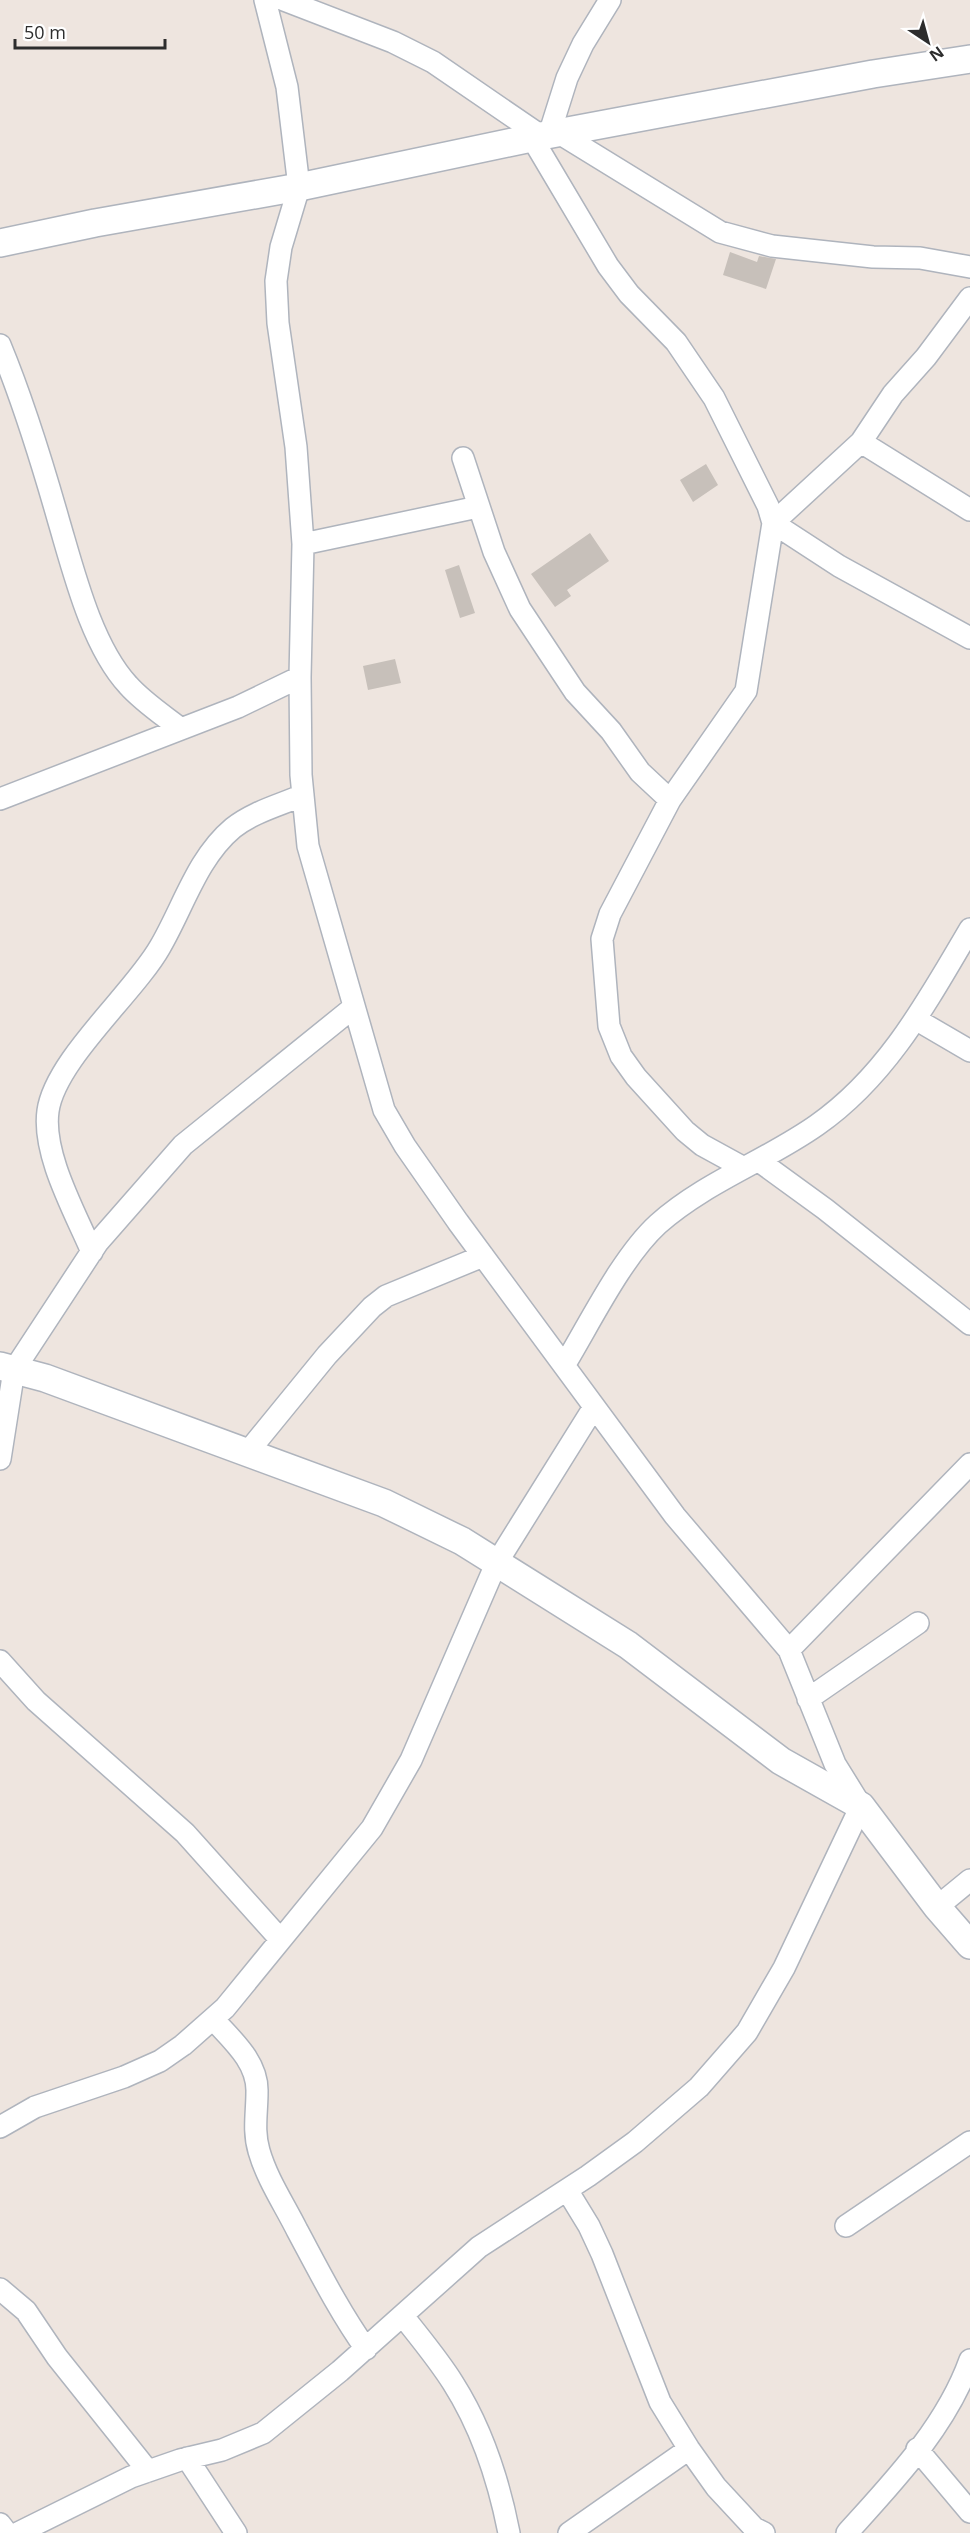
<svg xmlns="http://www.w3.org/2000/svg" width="970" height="2533" font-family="'Open Sans',sans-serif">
	<rect width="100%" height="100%" fill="#eee5df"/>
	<path fill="#c7c0ba" d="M 730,252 L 757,262 L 759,256 L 776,259 L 766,289 L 723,275 Z
		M 706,464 L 718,485 L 693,502 L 680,480 Z
		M 590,533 L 609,561 L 567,590 L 571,596 L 555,607 L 531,574 Z
		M 459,565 L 475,613 L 460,618 L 445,570 Z
		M 395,659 L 401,683 L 368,690 L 363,666 Z"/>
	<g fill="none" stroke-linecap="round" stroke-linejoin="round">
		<g stroke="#afb4bd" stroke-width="24">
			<path id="minor" d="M 284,0 L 393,42 L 433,62 L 541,136
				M 559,133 L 720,232 L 772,246 L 873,257 L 920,258 L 970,267
				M 549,135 L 567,78 L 583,44 L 610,0
				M 532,138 L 608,266 L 629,294 L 676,342 L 714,398 L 768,506 L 773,523 L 746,691 L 670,800 L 610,914 L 602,939 L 609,1026 L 621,1056 L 636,1077 L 685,1131 L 702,1145 L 744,1168
				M 0,345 C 24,403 42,462 59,522 C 74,573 92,646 128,685 C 143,702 163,715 181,729
				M 861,442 L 970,510
				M 463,458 L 494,552 L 520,609 L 575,692 L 611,731 L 640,772 L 670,800
				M 773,523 L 861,442 L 893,394 L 926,357 L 970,298
				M 773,523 L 839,566 L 970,638
				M 303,544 L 478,507
				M 0,799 L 238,707 L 300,677
				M 917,1020 L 970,1051
				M 759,1161 L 825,1209 L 970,1324
				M 92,1252 C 75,1212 42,1154 48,1111 C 55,1060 134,993 160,947 C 183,908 197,858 233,828 C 253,812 280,805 303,795
				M 565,1364 C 591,1321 622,1257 658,1224 C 705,1182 766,1161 817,1125 C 887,1076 927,1002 970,929
				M 247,1453 L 327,1355 L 372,1307 L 386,1296 L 483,1256
				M 0,1459 L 14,1370 L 98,1242 L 183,1145 L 354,1007
				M 789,1650 L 970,1464
				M 0,1661 L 36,1701 L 185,1833 L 280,1939
				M 808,1699 L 918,1623
				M 937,1907 L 970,1880
				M 213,2019 C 232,2040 258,2062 257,2092 C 257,2113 253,2131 259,2151 C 267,2179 284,2204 297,2230 C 319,2271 339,2311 366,2349
				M 0,2127 L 35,2107 L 124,2077 L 160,2061 L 183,2045 L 225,2008 L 372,1828 L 411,1760 L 496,1564 L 594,1407
				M 567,2190 L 589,2226 L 602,2254 L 660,2402 L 689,2449 L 716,2487 L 754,2528 L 764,2533
				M 846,2226 L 970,2142
				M 0,2289 L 26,2311 L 57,2357 L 148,2471
				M 403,2316 C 420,2338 438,2359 453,2383 C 481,2427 499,2482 509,2533
				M 917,2449 L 970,2512
				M 187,2458 L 236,2533
				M 0,2524 L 7,2533
				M 18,2533 L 131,2477 L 180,2460 L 222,2450 L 263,2433 L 340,2371 L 479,2247 L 588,2176 L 635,2142 L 699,2087 L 747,2032 L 784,1968 L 861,1806 L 835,1764 L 789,1650 L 675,1516 L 458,1222 L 405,1146 L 384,1110 L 308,846 L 301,775 L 300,677 L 303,544 L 296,447 L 278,323 L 276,281 L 281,247 L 299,187 L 287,87 L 265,0
				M 569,2533 L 689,2449
				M 847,2533 C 894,2481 946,2427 970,2360"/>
		</g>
		<g stroke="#afb4bd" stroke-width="30">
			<path id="tertiary" d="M 0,243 L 95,223 L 299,187 L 541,136 L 873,74 L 970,59
				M 0,1366 L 45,1378 L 384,1503 L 462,1541 L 628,1645 L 781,1761 L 861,1806 L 937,1907 L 970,1945"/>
		</g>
		<use href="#minor" stroke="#fff" stroke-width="21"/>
		<use href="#tertiary" stroke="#fff" stroke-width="27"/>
	</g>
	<g transform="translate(928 42) rotate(144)" stroke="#ffffff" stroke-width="4.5" paint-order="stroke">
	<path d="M0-4.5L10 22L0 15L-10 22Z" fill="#2d2d2d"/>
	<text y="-9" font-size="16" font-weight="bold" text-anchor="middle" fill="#2d2d2d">N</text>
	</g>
	<path d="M15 39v9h150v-9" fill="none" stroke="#2d2d2d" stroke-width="3"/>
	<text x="24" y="39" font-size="18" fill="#2d2d2d" stroke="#ffffff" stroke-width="4.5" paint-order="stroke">50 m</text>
</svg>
